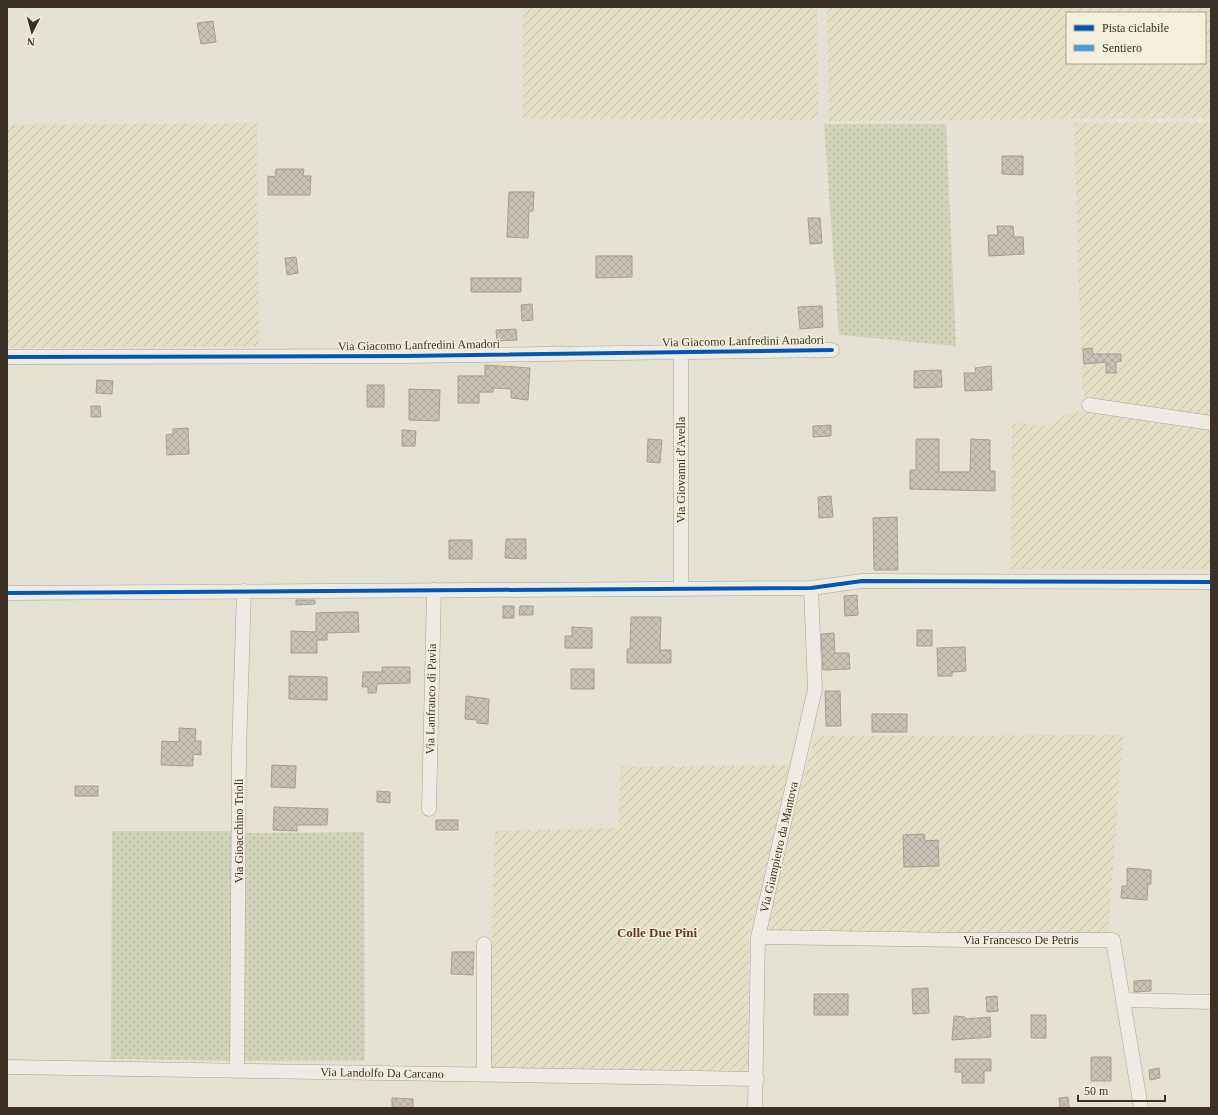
<svg xmlns="http://www.w3.org/2000/svg" width="1218" height="1115" font-family="'Times New Roman',serif">
	<defs>
		<pattern id="farmland-furrows" width="10" height="10" patternUnits="userSpaceOnUse"><rect width="10" height="10" fill="#e3dfc5"/><path d="M-1 1l2-2M0 10L10 0M9 11l2-2" fill="none" stroke="#c4c0a9"/></pattern>
		<pattern id="grass-dots" width="8" height="8" patternUnits="userSpaceOnUse"><rect width="8" height="8" fill="#d1d4b8"/><path d="M2 2h.1M6 6h.1" fill="none" stroke="#b4b69e" stroke-width="1.8" stroke-linecap="round"/></pattern>
		<pattern id="building-cross-hatch" width="8" height="8" patternUnits="userSpaceOnUse"><rect width="8" height="8" fill="#c8c1b4"/><path d="M0 0l8 8M0 8l8-8" fill="none" stroke="#ada69a"/></pattern>
	</defs>
	<rect width="100%" height="100%" fill="#e5e1d3"/>
	<path fill="url(#farmland-furrows)" fill-rule="evenodd" d="M 523,7 L 817,7 L 818,112 L 815,118 L 809,120 L 523,119 Z
		M 827,7 L 1211,7 L 1211,118 L 829,121 ZM 1067,13 L 1205,13 L 1205,63 L 1067,63 Z
		M 1211,122 L 1211,418 L 1095,401 L 1085,397 L 1082,389 L 1074,123 Z
		M 257,123 L 259,346 L 7,348 L 7,125 Z
		M 1076,411 L 1211,431 L 1211,569 L 1011,569 L 1012,423 L 1049,425 L 1065,415 Z
		M 1123,735 L 1108,935 L 773,931 L 767,929 L 766,925 L 770,904 L 815,736 Z
		M 792,765 L 749,935 L 750,1067 L 747,1071 L 741,1073 L 488,1067 L 495,831 L 618,828 L 621,767 Z"/>
	<path fill="url(#grass-dots)" d="M 824,124 L 946,124 L 956,346 L 839,335 Z
		M 112,831 L 231,831 L 231,1061 L 111,1059 Z
		M 364,832 L 365,1061 L 244,1061 L 246,833 Z"/>
	<path fill="url(#building-cross-hatch)" stroke="#a69e92" d="M 213,21 L 216,42 L 201,44 L 197,23 Z
		M 1002,156 L 1023,156 L 1023,175 L 1002,174 Z
		M 276,169 L 304,169 L 303,176 L 311,176 L 310,195 L 268,195 L 268,176 L 275,177 Z
		M 509,192 L 534,192 L 533,211 L 529,211 L 528,238 L 507,237 Z
		M 808,218 L 820,218 L 822,243 L 810,244 Z
		M 997,226 L 1013,226 L 1014,237 L 1023,237 L 1024,254 L 989,256 L 988,235 L 998,235 Z
		M 596,256 L 632,256 L 632,277 L 596,278 Z
		M 296,257 L 298,273 L 287,275 L 285,258 Z
		M 471,278 L 521,278 L 521,292 L 471,292 Z
		M 532,304 L 533,320 L 522,321 L 521,305 Z
		M 822,306 L 823,327 L 800,329 L 798,307 Z
		M 516,329 L 517,340 L 497,341 L 496,330 Z
		M 1092,348 L 1093,354 L 1121,354 L 1121,361 L 1116,362 L 1116,373 L 1106,373 L 1106,362 L 1084,364 L 1083,349 Z
		M 485,365 L 530,368 L 528,400 L 511,398 L 511,389 L 493,388 L 493,392 L 479,392 L 479,403 L 458,403 L 458,376 L 485,376 Z
		M 991,366 L 992,390 L 965,391 L 964,373 L 976,373 L 975,368 Z
		M 941,370 L 942,387 L 914,388 L 914,371 Z
		M 97,380 L 113,381 L 112,394 L 96,393 Z
		M 367,385 L 384,385 L 384,407 L 367,407 Z
		M 409,389 L 440,390 L 439,421 L 409,420 Z
		M 91,406 L 100,406 L 101,417 L 91,417 Z
		M 831,425 L 831,436 L 813,437 L 813,426 Z
		M 188,428 L 189,454 L 167,455 L 166,435 L 173,434 L 173,429 Z
		M 402,430 L 416,431 L 415,446 L 402,446 Z
		M 648,439 L 662,440 L 660,463 L 647,462 Z
		M 916,439 L 939,439 L 939,472 L 970,472 L 971,439 L 990,440 L 990,471 L 995,471 L 995,491 L 910,489 L 910,470 L 916,470 Z
		M 831,496 L 833,517 L 819,518 L 818,497 Z
		M 897,517 L 898,570 L 874,570 L 873,518 Z
		M 506,539 L 526,539 L 526,559 L 505,558 Z
		M 449,540 L 472,540 L 472,559 L 449,559 Z
		M 857,595 L 858,615 L 845,616 L 844,596 Z
		M 296,600 L 315,600 L 315,604 L 296,605 Z
		M 503,606 L 514,606 L 514,618 L 503,618 Z
		M 520,606 L 533,606 L 533,615 L 519,615 Z
		M 343,612 L 358,612 L 359,632 L 327,633 L 327,640 L 317,640 L 317,653 L 291,653 L 291,631 L 316,632 L 316,613 Z
		M 631,617 L 661,617 L 660,650 L 671,650 L 671,663 L 627,663 L 627,649 L 630,649 Z
		M 572,627 L 592,628 L 592,648 L 565,648 L 565,636 L 572,636 Z
		M 917,630 L 932,630 L 932,646 L 917,646 Z
		M 834,633 L 835,653 L 849,653 L 850,669 L 823,670 L 821,634 Z
		M 965,647 L 966,671 L 952,672 L 952,676 L 938,676 L 937,648 Z
		M 382,667 L 410,667 L 410,683 L 377,684 L 376,693 L 368,693 L 368,687 L 362,687 L 363,672 L 382,672 Z
		M 571,669 L 594,669 L 594,689 L 571,689 Z
		M 289,676 L 327,677 L 327,700 L 289,699 Z
		M 825,691 L 840,691 L 841,726 L 826,726 Z
		M 466,696 L 489,699 L 488,724 L 477,723 L 477,720 L 465,719 Z
		M 872,714 L 907,714 L 907,732 L 872,732 Z
		M 179,728 L 196,729 L 195,741 L 201,741 L 201,755 L 193,754 L 193,766 L 161,765 L 162,741 L 179,742 Z
		M 272,765 L 296,766 L 295,788 L 271,787 Z
		M 75,786 L 98,786 L 98,796 L 75,796 Z
		M 377,791 L 390,792 L 390,803 L 377,802 Z
		M 274,807 L 328,809 L 327,825 L 297,825 L 297,831 L 273,830 Z
		M 436,820 L 458,820 L 458,830 L 436,830 Z
		M 924,834 L 925,841 L 938,840 L 939,866 L 904,867 L 903,835 Z
		M 1127,868 L 1151,870 L 1151,884 L 1148,884 L 1147,900 L 1121,898 L 1122,886 L 1127,886 Z
		M 452,952 L 474,952 L 473,975 L 451,974 Z
		M 1151,980 L 1151,991 L 1134,992 L 1134,981 Z
		M 928,988 L 929,1013 L 913,1014 L 912,989 Z
		M 814,994 L 848,994 L 848,1015 L 814,1015 Z
		M 997,996 L 998,1011 L 987,1012 L 986,997 Z
		M 1031,1015 L 1046,1015 L 1046,1038 L 1031,1038 Z
		M 954,1016 L 965,1017 L 965,1019 L 990,1017 L 991,1037 L 952,1040 Z
		M 1091,1057 L 1111,1057 L 1111,1081 L 1091,1081 Z
		M 955,1059 L 991,1059 L 991,1071 L 984,1071 L 984,1083 L 962,1083 L 962,1072 L 955,1072 Z
		M 1159,1068 L 1160,1078 L 1150,1080 L 1149,1070 Z
		M 1068,1097 L 1069,1108 L 1060,1108 L 1059,1098 Z
		M 392,1098 L 413,1099 L 413,1108 L 392,1108 Z"/>
	<g fill="none" stroke-linecap="round" stroke-linejoin="round">
		<g stroke="#aba69b" stroke-width="15">
			<path id="minor" d="M 681,352 L 681,588
				M 7,357 L 406,356 L 832,350
				M 1089,405 L 1211,423
				M 7,593 L 811,588 L 862,581 L 1211,582
				M 429,809 L 434,590
				M 758,937 L 966,940 L 1113,940 L 1141,1108
				M 1123,1000 L 1211,1002
				M 7,1067 L 757,1079
				M 237,1071 L 239,751 L 244,591
				M 484,1075 L 484,944
				M 755,1108 L 758,937 L 815,689 L 811,588"/>
		</g>
		<use href="#minor" stroke="#eeebe4" stroke-width="14"/>
		<path stroke="#3e9de0" stroke-width="3" stroke-dasharray="6 3" stroke-linecap="butt" d="M 214,8 L 214,7"/>
		<g stroke="#f4efdb" stroke-width="6">
			<path id="cycleway" d="M 7,357 L 406,356 L 832,350
				M 7,593 L 811,588 L 862,581 L 1211,582"/>
		</g>
		<use href="#cycleway" stroke="#0057b8" stroke-width="4"/>
	</g>
	<g text-anchor="middle" dominant-baseline="central" stroke-width="3" stroke-linejoin="round" paint-order="stroke">
		<g font-size="12" fill="#3a3023" stroke="#f4efdb">
			<text transform="translate(743 341) rotate(-1)">Via Giacomo Lanfredini Amadori</text>
			<text transform="translate(419 345) rotate(-1)">Via Giacomo Lanfredini Amadori</text>
			<text transform="translate(681 470) rotate(-90)">Via Giovanni d'Avella</text>
			<text transform="translate(431 699) rotate(-89)">Via Lanfranco di Pavia</text>
			<text transform="translate(239 831) rotate(-90)">Via Gioacchino Trioli</text>
			<text transform="translate(779 847) rotate(-77)">Via Giampietro da Mantova</text>
			<text x="1021" y="940">Via Francesco De Petris</text>
			<text transform="translate(382 1073) rotate(1)">Via Landolfo Da Carcano</text>
		</g>
		<g font-size="13" font-weight="bold" fill="#633926" stroke="#f4efdb">
			<text x="657" y="932">Colle Due Pini</text>
		</g>
	</g>
	<rect width="1218" height="1115" fill="none" stroke="#3a3023" stroke-width="16"/>
	<rect x="1066" y="12" width="140" height="52" fill="#f4efdb" stroke="#aaa391"/>
	<rect x="1074" y="25" width="20" height="6" fill="#0057b8" stroke="#aaa391"/>
	<text x="1102" y="32" font-size="12" fill="#3a3023">Pista ciclabile</text>
	<rect x="1074" y="45" width="20" height="6" fill="#3e9de0" stroke="#aaa391"/>
	<text x="1102" y="52" font-size="12" fill="#3a3023">Sentiero</text>
	<g transform="translate(32 32) rotate(186)" stroke="#f4efdb" stroke-width="3" paint-order="stroke">
	<path d="M0-3L7 15L0 10L-7 15Z" fill="#3a3023"/>
	<text y="-6" font-size="11" font-weight="bold" text-anchor="middle" fill="#3a3023">N</text>
	</g>
	<path d="M1078 1095v6h87v-6" fill="none" stroke="#3a3023" stroke-width="2"/>
	<text x="1084" y="1095" font-size="12" fill="#3a3023" stroke="#f4efdb" stroke-width="3" paint-order="stroke">50 m</text>
</svg>
